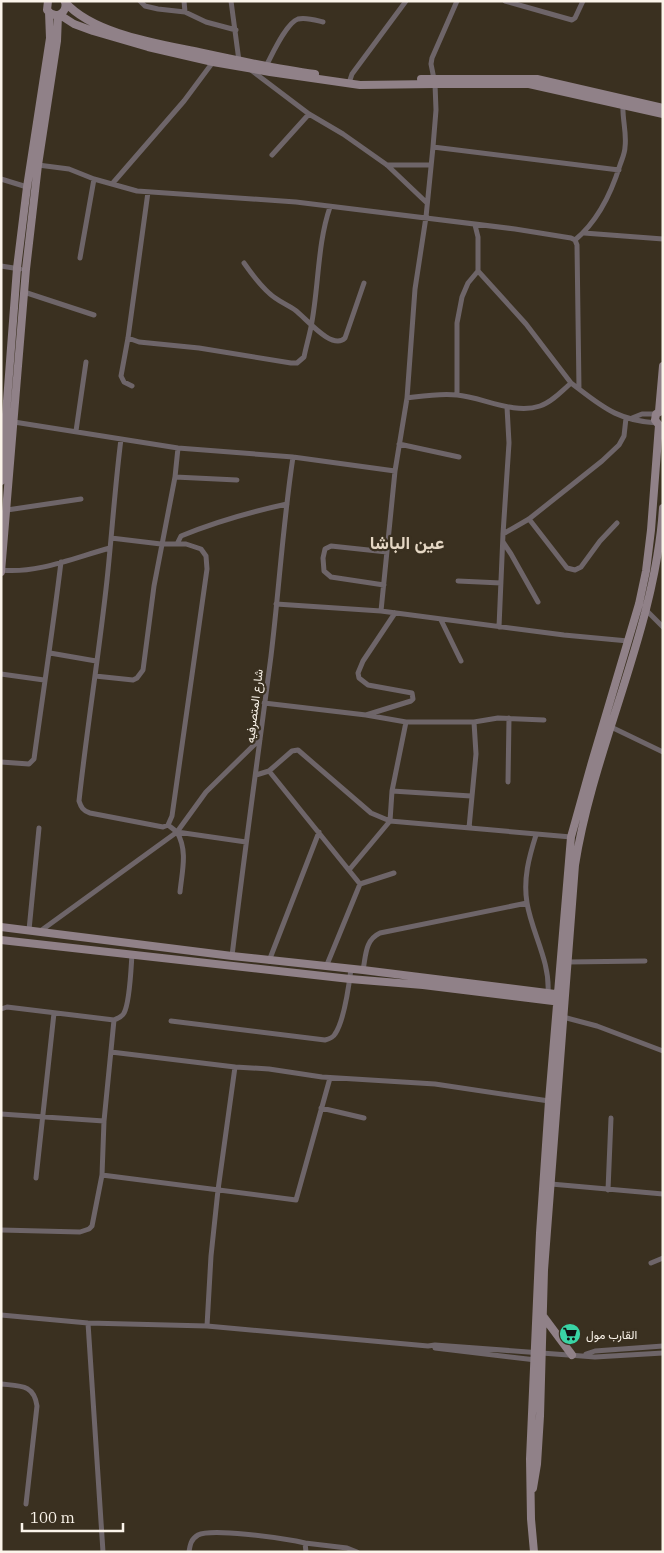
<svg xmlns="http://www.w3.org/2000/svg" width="664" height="1553" font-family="'IBM Plex Serif',Vazirmatn,serif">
	<rect width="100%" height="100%" fill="#3a3020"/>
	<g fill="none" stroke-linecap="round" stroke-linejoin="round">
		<path stroke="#6e6569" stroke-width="5" d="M 140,1 L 145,6 L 158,9 L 185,12 L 206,22 L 236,30
			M 184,1 L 185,12
			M 231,1 L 239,61
			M 505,1 L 572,20 L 575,18 L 583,1
			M 266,66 C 272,55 286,23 298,19 C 306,17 315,20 323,22
			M 251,70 L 309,114 L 343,134 L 387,165 L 427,203
			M 350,80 L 352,74 L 406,1
			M 433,147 L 619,170
			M 272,155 L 309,114
			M 38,165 L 69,169 L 94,179 L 137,191 L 296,202 L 515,229 L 571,238 L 575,240 L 577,245 L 579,389 C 606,410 622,421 657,423
			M 387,165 L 431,165
			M 1,179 L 27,187
			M 112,184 L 184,101 L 213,62
			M 584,233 L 663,239
			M 575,240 C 598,221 611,194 620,165 C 622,159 625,153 625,147 C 627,133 622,119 623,104
			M 80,258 L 94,179
			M 244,263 C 251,273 259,284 269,293 C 276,300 286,304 295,310 C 306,318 332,351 345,338 L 364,283
			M 1,266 L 20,269
			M 478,271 L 526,324 L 571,383 L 579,389
			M 24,292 L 94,315
			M 128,338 L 139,342 L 199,348 L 291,363 L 297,363 L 304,357 C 306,347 309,337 311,327 C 319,287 317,245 330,207
			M 132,386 L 124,382 L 121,376 L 128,338 L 148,192
			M 457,395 L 457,323 L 462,297 L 468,283 L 478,271 L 478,237 L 475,225
			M 407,398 C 423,396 440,393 457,395 C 482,397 514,415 540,406 C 552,402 562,391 571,383
			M 632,418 L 642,414 L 656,414
			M 14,422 L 178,448 L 293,457 L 395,471
			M 76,431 L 86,362
			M 121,439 C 115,486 112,533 107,580 C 99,654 87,727 79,801 C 81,807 83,811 90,813 L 163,827 L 168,825 L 177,832 L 246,842
			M 399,444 L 459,457
			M 175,477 L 237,480
			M 7,510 L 81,499
			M 529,519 L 567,568 L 575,570 L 581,567 L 600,541 L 617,523
			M 503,534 L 529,519 L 602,461 L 619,445 L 624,436 L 626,418
			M 111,538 L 161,544 L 186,544 L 201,549 L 206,556 L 207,569 L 172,816 L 168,825
			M 503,542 L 511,554 L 538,602
			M 177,544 L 181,536 C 215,522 250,512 287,504
			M 1,570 C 37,574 76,557 110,548
			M 458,581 L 501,583
			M 384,585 L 331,577 L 324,571 L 323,558 L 325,549 L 331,546 L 387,552
			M 276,604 L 381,611 L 564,635 L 628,641
			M 645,609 L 663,627
			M 381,611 L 395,471 L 407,398 L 415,289 L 426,217 L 433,147 L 436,110 L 435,84 L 431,64 L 432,58 L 457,1
			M 441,620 L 461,661
			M 499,627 L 503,534 L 509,443 L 507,407
			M 50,653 L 96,661
			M 1,674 L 44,680
			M 95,676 L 133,680 L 137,678 L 143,670 L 154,586 L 175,477 L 178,448
			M 264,703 L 366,715 L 406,722 L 474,722
			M 366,715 L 411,701 L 413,699 L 412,693 L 368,685 L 359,678 L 358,673 L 363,661 L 395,613
			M 609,726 L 663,752
			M 1,762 L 29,764 L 34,759 C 43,693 53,628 61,562
			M 269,771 L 360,884
			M 256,775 L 269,771 L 292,751 L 298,750 L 371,813 L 390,821 L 571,837
			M 508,782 L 509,718
			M 392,791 L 471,796
			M 469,828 L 476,754 L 474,722 L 498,718 L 544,720
			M 177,832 C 188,851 182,871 180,892
			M 536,835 C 529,857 523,879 527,903 C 532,933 550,961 548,992
			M 349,870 L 390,821 L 392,791 L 406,722
			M 29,930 L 39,828
			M 39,932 L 177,832 L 206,792 L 260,739
			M 232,956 C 244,856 258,756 271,656 C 279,590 283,523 293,457
			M 269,961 L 319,832
			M 567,962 L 645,961
			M 326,967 L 360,884 L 394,873
			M 363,970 C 366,955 365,940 380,933 L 527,903
			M 1,1009 L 7,1007 L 114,1020 C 118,1018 122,1017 124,1013 C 130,1002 131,968 132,954
			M 563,1017 L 597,1026 L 663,1051
			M 171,1021 L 325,1040 C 329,1039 333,1038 335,1034 C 344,1021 349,985 351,969
			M 111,1052 L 235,1067 L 269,1069 L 322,1077 L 435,1084 L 549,1101
			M 235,1067 L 218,1190 L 211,1256 L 207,1326 L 428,1346 L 435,1345 L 595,1357 L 663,1353
			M 321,1108 L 364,1118
			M 1,1114 L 104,1121
			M 102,1175 L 296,1200 L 330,1078
			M 36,1178 L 54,1013
			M 551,1184 L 663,1194
			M 608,1190 L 611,1118
			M 1,1230 L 80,1232 L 89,1229 L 92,1226 L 102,1175 L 104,1121 L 114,1020
			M 651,1263 L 663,1258
			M 1,1315 L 88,1323 L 207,1326
			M 88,1323 L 103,1552
			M 435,1348 L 536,1360
			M 586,1354 L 595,1351 L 663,1346
			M 1,1384 C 20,1386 34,1384 37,1406 L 26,1504
			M 305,1543 L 347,1548 L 357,1552
			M 189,1552 C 190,1545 191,1539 198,1535 C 212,1528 279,1538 296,1541 L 305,1543 L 306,1552"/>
		<path stroke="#908188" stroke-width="8" d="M 48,1 L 47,10 C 55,20 68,14 65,1
			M 65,2 C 94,35 162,44 203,53 C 240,61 277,69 315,74
			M 60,15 L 74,24 L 93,31 L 148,47 L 213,62 L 270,72 L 360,85 L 435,84 L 529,84 L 663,114
			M 421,79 L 537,79 L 663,108
			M 663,410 L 656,414 L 655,420 L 659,425 L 663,427
			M 659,411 L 663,366
			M 1,481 L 17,268 L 27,187 L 50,38 L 49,12
			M 1,572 L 26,269 L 38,165 L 57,41 L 58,15
			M 1,927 L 232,956 L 363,970 L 563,995
			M 1,940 L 350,979 L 423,985 L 561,1002
			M 543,1316 L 572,1355
			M 533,1488 L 537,1464 L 540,1416 L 544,1270 L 575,865 C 594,745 655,631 663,508
			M 534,1552 L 531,1519 L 530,1459 L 540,1233 L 549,1101 L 571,837 L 592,762 L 639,604 L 646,571 L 651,530 L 659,425"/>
	</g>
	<defs>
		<g id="supermarket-disc" transform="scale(1.125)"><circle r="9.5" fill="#39d4a5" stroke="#3a3020"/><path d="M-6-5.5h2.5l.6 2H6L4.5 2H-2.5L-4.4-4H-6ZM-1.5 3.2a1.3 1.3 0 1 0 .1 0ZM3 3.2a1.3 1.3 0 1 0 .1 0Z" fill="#111"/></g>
	</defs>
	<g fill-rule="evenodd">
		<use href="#supermarket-disc" x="570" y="1334"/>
	</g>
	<g text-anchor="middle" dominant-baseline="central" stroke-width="4.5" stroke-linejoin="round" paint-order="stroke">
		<g font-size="12" fill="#fbf4ea" stroke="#3a3020">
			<text transform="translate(254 706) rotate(-83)">شارع المتصرفيه</text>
		</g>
		<g font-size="12" fill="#fbf4ea" stroke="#3a3020" text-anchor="start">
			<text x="586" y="1334">القارب مول</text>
		</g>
		<g font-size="18" font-weight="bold" fill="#e5d7c4" stroke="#3a3020">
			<text x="407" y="542">عين الباشا</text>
		</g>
	</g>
	<rect width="664" height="1553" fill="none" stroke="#fbf4ea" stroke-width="5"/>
	<path d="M22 1523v8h101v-8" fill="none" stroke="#fbf4ea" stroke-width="2.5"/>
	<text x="30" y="1523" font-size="15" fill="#fbf4ea" stroke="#3a3020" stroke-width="4" paint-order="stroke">100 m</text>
</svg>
